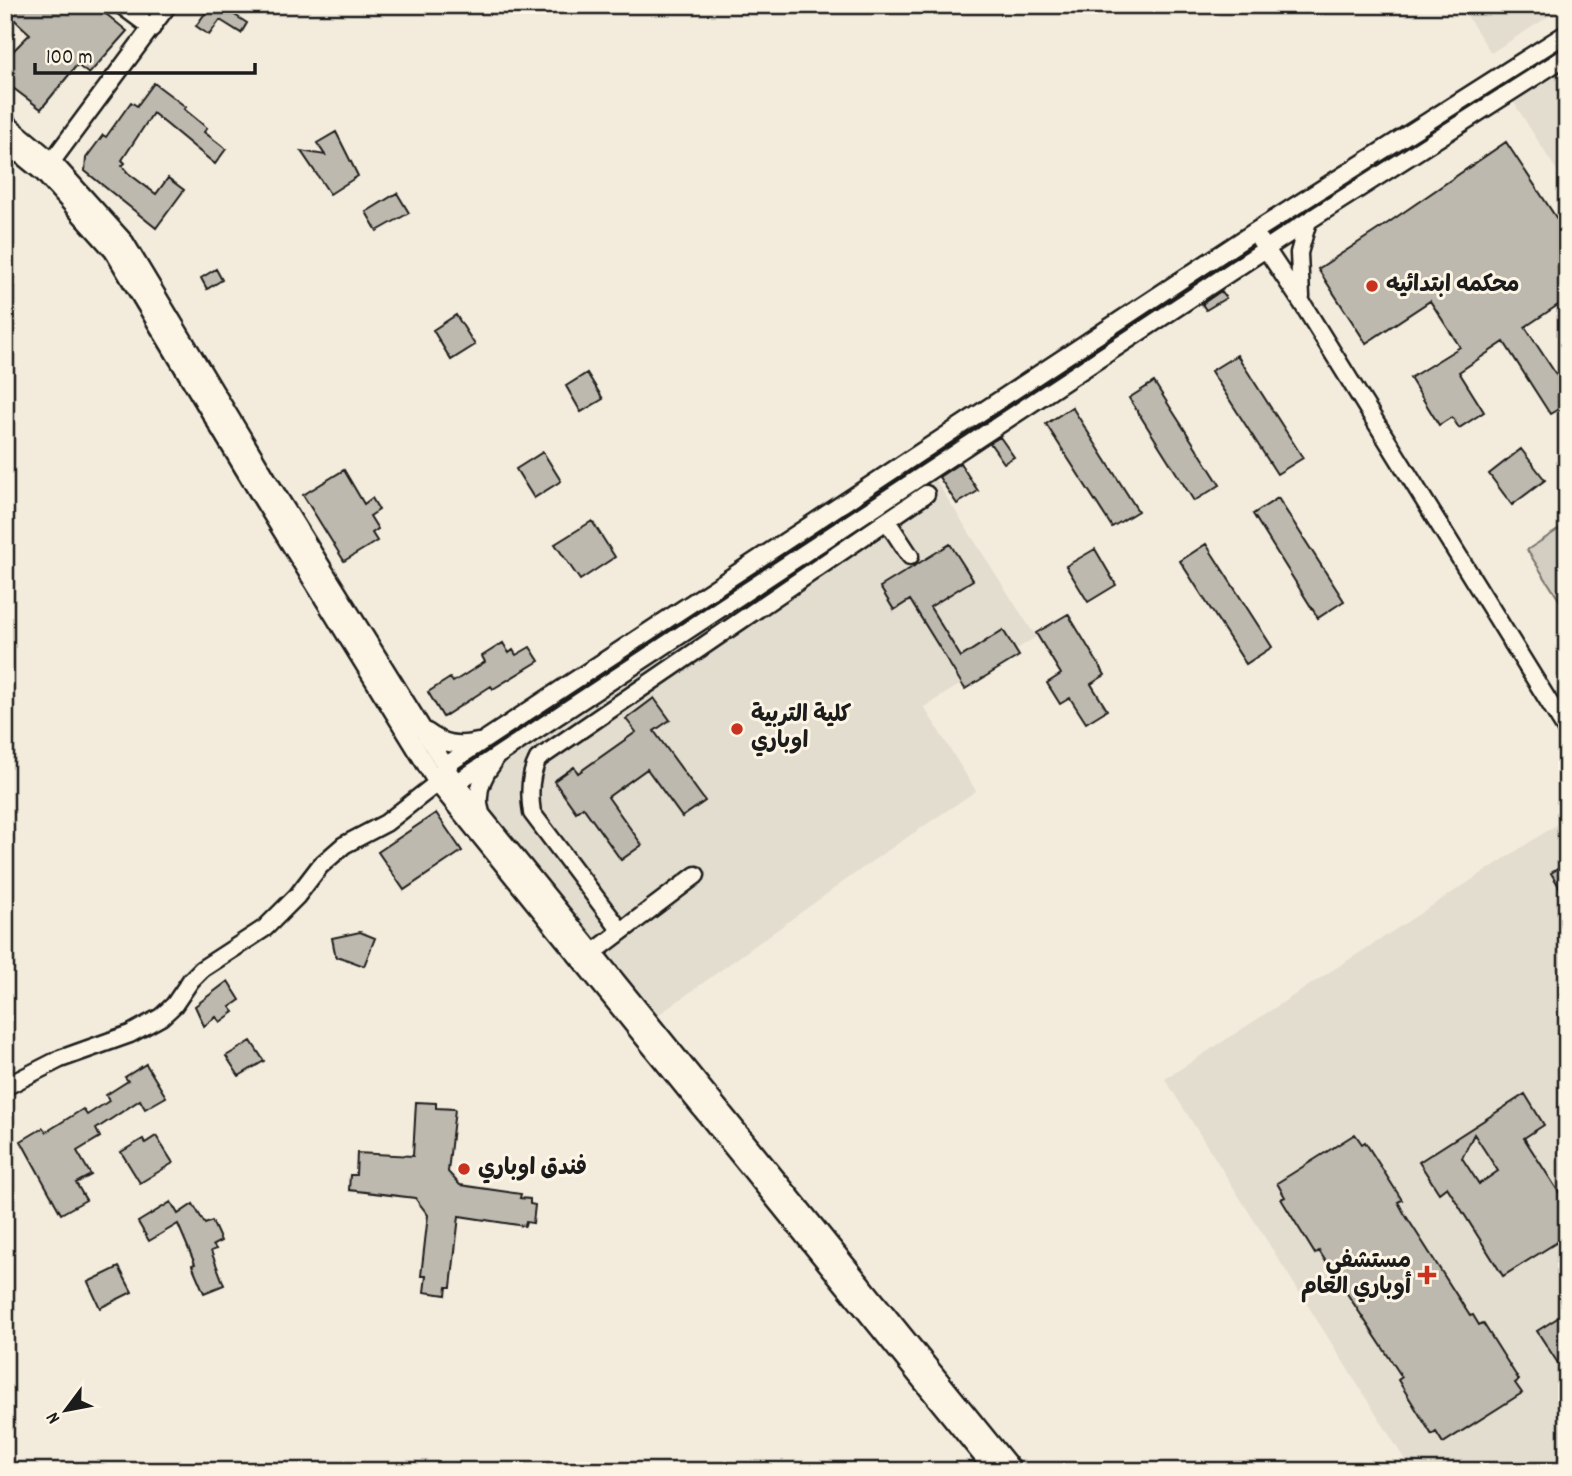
<svg xmlns="http://www.w3.org/2000/svg" width="1572" height="1476" font-family="Dekko,'Playpen Sans Arabic',sans-serif">
	<rect width="100%" height="100%" fill="#f3ecdd"/>
	<filter id="ink" filterUnits="userSpaceOnUse"><feTurbulence type="fractalNoise" baseFrequency=".0143" numOctaves="2"/><feDisplacementMap in="SourceGraphic" scale="14" xChannelSelector="R" yChannelSelector="G"/><feConvolveMatrix kernelMatrix="1 2 1 2 8 2 1 2 1" color-interpolation-filters="sRGB"/></filter>
	<g filter="url(#ink)">
		<path fill="#e3ddcf" d="M 1460,5 L 1567,5 L 1491,53 Z
			M 1567,64 L 1567,187 L 1511,98 Z
			M 931,473 L 1036,637 L 924,707 L 976,791 L 878,857 L 657,1016 L 491,813 L 486,782 L 488,763 Z
			M 1567,818 L 1567,1471 L 1412,1471 L 1165,1079 Z"/>
		<path fill="#d3cec1" stroke="#78756e" stroke-width="2" d="M 1567,524 L 1567,612 L 1527,550 Z"/>
		<path fill="#beb9ae" stroke="#1c1c1c" stroke-width="2" fill-rule="evenodd" d="M 5,5 L 95,5 L 127,31 L 89,74 L 77,65 L 41,109 L 5,82 L 5,59 L 30,34 L 5,11 Z
			M 211,5 L 230,5 L 227,10 L 247,23 L 241,33 L 220,20 L 209,35 L 196,26 Z
			M 154,83 L 186,107 L 184,109 L 207,128 L 204,132 L 226,149 L 215,164 L 153,113 L 122,160 L 125,163 L 122,166 L 128,173 L 156,194 L 168,178 L 184,190 L 156,228 L 85,171 L 86,158 L 103,135 L 106,137 L 131,102 L 137,106 Z
			M 336,132 L 358,176 L 330,194 L 301,151 L 325,155 L 317,143 Z
			M 1506,142 L 1567,234 L 1567,299 L 1525,327 L 1567,391 L 1567,404 L 1550,414 L 1504,342 L 1459,372 L 1484,412 L 1459,428 L 1452,417 L 1439,425 L 1410,378 L 1460,347 L 1430,301 L 1366,343 L 1318,269 L 1382,227 Z
			M 397,193 L 409,213 L 377,231 L 366,212 Z
			M 216,269 L 222,280 L 207,289 L 201,278 Z
			M 1221,291 L 1226,298 L 1206,310 L 1202,304 Z
			M 456,315 L 475,345 L 451,360 L 433,330 Z
			M 1237,355 L 1303,458 L 1277,474 L 1211,371 Z
			M 587,373 L 603,399 L 581,412 L 566,386 Z
			M 1154,382 L 1220,485 L 1194,501 L 1129,398 Z
			M 1072,407 L 1138,511 L 1112,527 L 1046,424 Z
			M 1000,437 L 1014,457 L 1004,463 L 990,443 Z
			M 1521,449 L 1545,480 L 1512,505 L 1489,474 Z
			M 543,452 L 561,481 L 534,498 L 516,469 Z
			M 960,463 L 978,491 L 957,504 L 939,477 Z
			M 344,470 L 364,504 L 372,498 L 379,510 L 370,516 L 378,529 L 372,533 L 377,541 L 344,561 L 303,495 Z
			M 1278,498 L 1344,601 L 1318,618 L 1253,514 Z
			M 592,521 L 615,557 L 580,580 L 555,544 Z
			M 950,544 L 973,580 L 930,607 L 961,657 L 1003,630 L 1019,656 L 965,689 L 910,600 L 894,610 L 880,587 Z
			M 1206,544 L 1272,647 L 1246,664 L 1180,561 Z
			M 1095,549 L 1116,585 L 1088,602 L 1066,566 Z
			M 1068,614 L 1105,675 L 1091,684 L 1107,710 L 1086,723 L 1070,698 L 1060,704 L 1047,683 L 1061,674 L 1036,633 Z
			M 503,643 L 509,653 L 513,650 L 516,655 L 530,647 L 539,661 L 493,689 L 491,686 L 443,717 L 428,692 L 450,678 L 453,682 L 485,662 L 482,656 Z
			M 654,698 L 670,720 L 654,731 L 705,801 L 682,817 L 647,769 L 608,797 L 642,845 L 621,860 L 583,807 L 576,812 L 554,781 L 574,767 L 578,773 L 636,732 L 626,719 Z
			M 436,813 L 462,851 L 404,890 L 378,852 Z
			M 1567,863 L 1567,900 L 1551,873 Z
			M 360,932 L 375,938 L 364,966 L 340,957 L 336,958 L 332,938 Z
			M 228,981 L 240,1000 L 230,1007 L 234,1012 L 220,1022 L 216,1017 L 204,1026 L 195,1006 Z
			M 251,1041 L 264,1061 L 239,1076 L 226,1056 Z
			M 146,1064 L 166,1097 L 145,1109 L 140,1100 L 96,1129 L 100,1137 L 77,1151 L 91,1175 L 76,1183 L 86,1200 L 61,1214 L 21,1141 L 43,1128 L 46,1132 L 83,1109 L 87,1115 L 109,1101 L 106,1095 L 128,1081 L 125,1077 Z
			M 1525,1094 L 1544,1125 L 1524,1138 L 1567,1205 L 1567,1236 L 1503,1276 L 1447,1187 L 1439,1193 L 1419,1162 ZM 1474,1134 L 1498,1171 L 1479,1184 L 1462,1158 Z
			M 416,1102 L 436,1103 L 436,1108 L 455,1109 L 448,1172 L 460,1185 L 521,1194 L 520,1198 L 530,1199 L 530,1204 L 535,1205 L 533,1223 L 526,1222 L 525,1226 L 459,1216 L 451,1287 L 447,1287 L 446,1295 L 424,1292 L 426,1276 L 421,1276 L 428,1215 L 415,1198 L 349,1190 L 350,1175 L 356,1175 L 357,1153 L 413,1156 Z
			M 1355,1134 L 1362,1144 L 1365,1142 L 1402,1200 L 1398,1202 L 1404,1213 L 1470,1316 L 1473,1315 L 1479,1325 L 1483,1323 L 1519,1380 L 1515,1383 L 1522,1393 L 1443,1443 L 1436,1432 L 1432,1435 L 1398,1380 L 1402,1377 L 1319,1251 L 1315,1254 L 1281,1199 L 1285,1197 L 1277,1183 Z
			M 156,1136 L 173,1163 L 140,1183 L 121,1152 L 143,1139 L 145,1143 Z
			M 171,1202 L 178,1214 L 193,1204 L 205,1224 L 212,1221 L 221,1241 L 213,1245 L 216,1249 L 211,1251 L 224,1285 L 204,1293 L 192,1265 L 195,1264 L 178,1224 L 149,1241 L 138,1222 Z
			M 119,1267 L 132,1292 L 100,1308 L 88,1282 Z
			M 1567,1312 L 1567,1377 L 1537,1331 Z"/>
		<g fill="none" stroke-linecap="round" stroke-linejoin="round">
			<g stroke="#1c1c1c" stroke-width="21">
				<path id="minor" d="M 121,5 L 152,28
					M 5,122 L 52,161 L 125,242 L 270,483 L 456,783 L 1014,1471
					M 5,142 L 43,173 L 113,251 L 257,491 L 437,783 L 994,1471
					M 47,168 L 168,5
					M 1260,240 L 1302,303 L 1567,731
					M 1301,297 L 1299,253 L 1308,221
					M 887,521 L 910,556
					M 427,732 C 443,744 458,747 478,742
					M 441,774 L 445,766 L 1254,232 L 1567,33
					M 481,813 C 475,794 481,778 493,763
					M 621,931 L 532,813 C 529,794 529,776 538,759 L 926,494
					M 594,952 L 696,875
					M 5,1087 L 60,1059 L 130,1034 L 161,1017 L 174,1005 L 191,980 L 202,969 L 265,928 L 297,896 L 320,866 L 344,845 L 386,823 L 437,783 L 456,783 L 1308,221 L 1567,56"/>
			</g>
			<use href="#minor" stroke="#fcf5e5" stroke-width="16"/>
		</g>
	</g>
	<g fill="#c8321e" stroke="#fcf5e5" stroke-width="2.5">
		<circle cx="1372" cy="286" r="7"/>
		<circle cx="737" cy="729" r="7"/>
		<circle cx="464" cy="1169" r="7"/>
		<path d="M1423.5 1264.5h7v7h7v7h-7v7h-7v-7h-7v-7h7z"/>
	</g>
	<g text-anchor="middle" dominant-baseline="central" stroke-width="6" stroke-linejoin="round" paint-order="stroke">
		<g font-size="23" font-weight="bold" fill="#1c1c1c" stroke="#fcf5e5" text-anchor="start">
			<text x="1386" y="286">محكمه ابتدائيه</text>
			<text x="751" y="716">كلية التربية<tspan x="751" dy="26">اوباري</tspan></text>
			<text x="478" y="1169">فندق اوباري</text>
			<text x="1411" y="1262" text-anchor="end">مستشفي<tspan x="1411" dy="26">أوباري العام</tspan></text>
		</g>
	</g>
	<rect width="1572" height="1476" fill="none" stroke="#fcf5e5" stroke-width="28"/>
	<rect x="14" y="14" width="1544" height="1448" fill="none" stroke="#1c1c1c" stroke-width="2.5" filter="url(#ink)"/>
	<g transform="translate(66 1410) rotate(238)" stroke="#fcf5e5" stroke-width="5" paint-order="stroke">
	<path d="M0-5L12 26L0 18L-12 26Z" fill="#1c1c1c"/>
	<text y="-10" font-size="19" font-weight="bold" text-anchor="middle" fill="#1c1c1c">N</text>
	</g>
	<path d="M35 63v10h220v-10" fill="none" stroke="#1c1c1c" stroke-width="3.5"/>
	<text x="46" y="63" font-size="21" fill="#1c1c1c" stroke="#fcf5e5" stroke-width="5" paint-order="stroke">100 m</text>
</svg>
